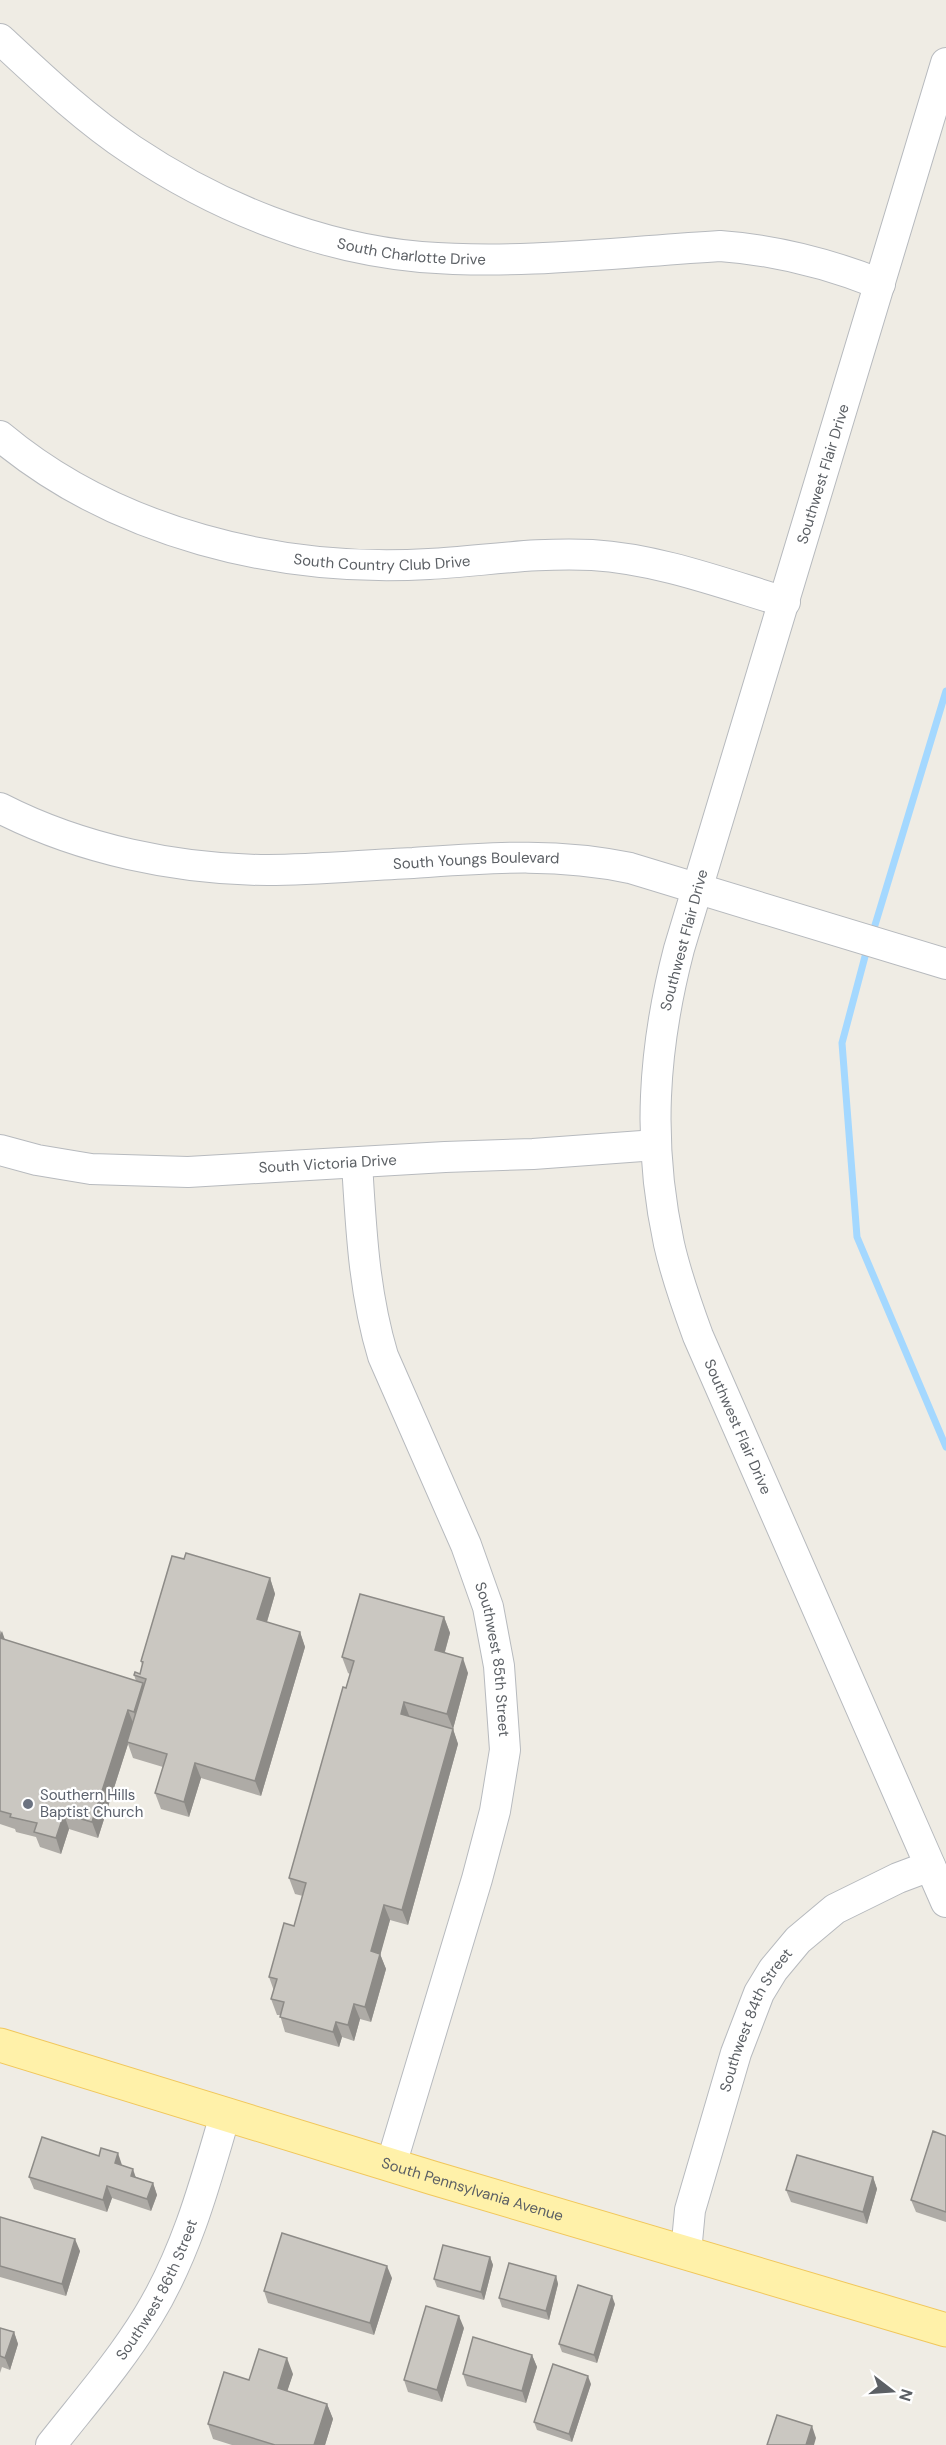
<svg xmlns="http://www.w3.org/2000/svg" width="946" height="2445" font-family="'DM Sans',sans-serif">
	<rect width="100%" height="100%" fill="#efece4"/>
	<g fill="none" stroke-linecap="round" stroke-linejoin="round">
		<path stroke="#a4d8ff" stroke-width="7" d="M 872,935 L 946,691
			M 867,949 L 842,1043 L 857,1237 L 946,1447"/>
		<g stroke="#b7babe" stroke-width="32">
			<g id="minor">
				<path id="s1" d="M 0,39 C 42,78 84,118 132,150 C 217,207 318,248 421,257 C 521,265 621,252 720,246 C 776,250 827,263 880,284"/>
				<path id="s2" d="M 946,63 L 679,949 C 653,1049 647,1142 669,1244 C 676,1275 687,1306 698,1336 L 946,1902"/>
				<path id="s3" d="M 0,436 C 116,533 280,573 429,564 C 483,561 537,552 592,555 C 658,559 722,583 785,602"/>
				<path id="s4" d="M 0,808 C 80,849 178,870 268,870 C 316,870 365,865 413,863 C 488,858 555,852 630,868 L 946,964"/>
				<path id="s5" d="M 0,1150 L 37,1160 L 91,1169 L 188,1172 L 445,1157 L 533,1154 L 656,1145"/>
				<path id="s6" d="M 357,1163 C 361,1229 364,1293 383,1356 L 466,1545 L 488,1607 L 499,1666 L 505,1750 L 495,1811 L 477,1879 L 391,2165"/>
				<path id="s7" d="M 686,2252 L 690,2210 L 736,2053 L 759,1993 L 773,1970 L 798,1940 L 835,1909 L 898,1878 L 930,1866"/>
				<path id="s8" d="M 51,2445 C 84,2403 120,2362 148,2316 C 186,2254 205,2184 225,2115"/>
			</g>
		</g>
		<g stroke="#f1c75b" stroke-width="35">
			<g id="major">
				<path id="s9" d="M 0,2045 L 433,2178 L 946,2330"/>
			</g>
		</g>
		<use href="#minor" stroke="#fff" stroke-width="30"/>
		<use href="#major" stroke="#fff1a9" stroke-width="33"/>
	</g>
	<path fill="#aeaba6" d="M 184,1559 L 270,1578 L 275,1594 L 267,1622 L 300,1632 L 305,1647 L 261,1796 L 201,1778 L 189,1817 L 161,1809 L 155,1793 L 163,1767 L 133,1758 L 128,1744 L 98,1838 L 69,1829 L 61,1854 L 40,1847 L 36,1837 L 16,1832 L 15,1829 L 0,1824 L 0,1630 L 5,1640 L 136,1681 L 134,1675 L 140,1674 L 142,1665 L 141,1661 Z
		M 444,1617 L 450,1633 L 445,1652 L 468,1673 L 453,1729 L 458,1744 L 408,1925 L 390,1920 L 380,1954 L 386,1969 L 371,2022 L 360,2019 L 354,2041 L 342,2037 L 339,2047 L 285,2032 L 280,2015 L 277,2015 L 271,1999 L 274,1991 L 269,1977 L 294,1926 L 303,1896 L 295,1894 L 289,1878 L 350,1674 L 348,1673 L 342,1657 Z
		M 946,2136 L 946,2222 L 916,2212 L 911,2200 Z
		M 99,2156 L 122,2165 L 136,2177 L 153,2183 L 157,2195 L 151,2211 L 112,2198 L 107,2212 L 34,2189 L 29,2177 Z
		M 873,2177 L 877,2189 L 867,2224 L 791,2202 L 786,2190 Z
		M 0,2217 L 80,2251 L 66,2296 L 0,2277 Z
		M 490,2257 L 493,2265 L 484,2300 L 437,2287 L 434,2279 Z
		M 556,2276 L 558,2284 L 549,2320 L 502,2307 L 499,2298 Z
		M 392,2278 L 374,2335 L 268,2303 L 264,2291 Z
		M 615,2304 L 597,2363 L 562,2352 L 559,2344 Z
		M 0,2328 L 14,2332 L 18,2344 L 10,2370 L 2,2367 L 0,2373 Z
		M 464,2328 L 442,2402 L 408,2392 L 404,2380 Z
		M 532,2355 L 537,2367 L 526,2403 L 467,2386 L 463,2374 Z
		M 293,2374 L 287,2391 L 327,2404 L 333,2419 L 325,2445 L 232,2445 L 213,2439 L 208,2424 L 249,2380 Z
		M 591,2384 L 572,2442 L 537,2430 L 534,2422 Z"/>
	<path fill="#8d8b87" d="M 270,1578 L 275,1594 L 263,1635 L 257,1619 Z
		M 444,1617 L 450,1633 L 441,1665 L 435,1650 Z
		M 2,1631 L 7,1646 L 0,1640 L 0,1635 Z
		M 300,1632 L 305,1647 L 261,1796 L 255,1781 Z
		M 463,1658 L 468,1673 L 453,1729 L 458,1744 L 408,1925 L 402,1910 L 453,1729 L 447,1714 Z
		M 143,1683 L 148,1699 L 139,1727 L 134,1712 Z
		M 404,1702 L 410,1718 L 401,1714 Z
		M 128,1710 L 134,1725 L 127,1742 L 128,1744 L 98,1838 L 92,1822 Z
		M 195,1763 L 201,1778 L 189,1817 L 184,1802 Z
		M 64,1814 L 69,1829 L 61,1854 L 56,1838 Z
		M 384,1905 L 390,1920 L 377,1967 L 371,1951 Z
		M 380,1954 L 386,1969 L 371,2022 L 365,2007 Z
		M 354,2004 L 360,2019 L 354,2041 L 348,2025 Z
		M 336,2022 L 342,2037 L 339,2047 L 333,2032 Z
		M 118,2153 L 122,2165 L 115,2163 Z
		M 133,2169 L 137,2181 L 131,2176 Z
		M 873,2177 L 877,2189 L 867,2224 L 863,2212 Z
		M 153,2183 L 157,2195 L 151,2211 L 147,2199 Z
		M 107,2186 L 112,2198 L 107,2212 L 103,2200 Z
		M 75,2239 L 80,2251 L 66,2296 L 62,2284 Z
		M 490,2257 L 493,2265 L 484,2300 L 481,2292 Z
		M 387,2266 L 392,2278 L 374,2335 L 370,2323 Z
		M 556,2276 L 558,2284 L 549,2320 L 546,2311 Z
		M 612,2296 L 615,2304 L 597,2363 L 594,2355 Z
		M 459,2316 L 464,2328 L 442,2402 L 437,2390 Z
		M 14,2332 L 18,2344 L 10,2370 L 5,2358 Z
		M 532,2355 L 537,2367 L 526,2403 L 522,2391 Z
		M 287,2358 L 293,2374 L 283,2404 L 278,2388 Z
		M 588,2376 L 591,2384 L 572,2442 L 569,2434 Z
		M 327,2404 L 333,2419 L 325,2445 L 314,2445 Z
		M 812,2426 L 816,2438 L 814,2445 L 806,2445 Z"/>
	<path fill="#cac7c1" stroke="#8d8b87" stroke-width="1.5" d="M 186,1553 L 270,1578 L 257,1619 L 300,1632 L 255,1781 L 195,1763 L 184,1802 L 155,1793 L 167,1754 L 127,1742 L 146,1679 L 134,1675 L 135,1672 L 140,1674 L 143,1662 L 141,1661 L 172,1556 L 184,1559 Z
		M 360,1594 L 444,1617 L 435,1650 L 463,1658 L 447,1714 L 404,1702 L 401,1714 L 453,1729 L 402,1910 L 384,1905 L 371,1951 L 380,1954 L 365,2007 L 354,2004 L 348,2025 L 336,2022 L 333,2032 L 280,2017 L 284,2002 L 271,1999 L 277,1979 L 269,1977 L 284,1923 L 294,1926 L 306,1883 L 289,1878 L 343,1687 L 346,1688 L 354,1661 L 342,1657 Z
		M 0,1638 L 143,1683 L 134,1712 L 128,1710 L 92,1822 L 64,1814 L 56,1838 L 34,1832 L 37,1823 L 10,1817 L 11,1814 L 0,1811 Z
		M 933,2131 L 946,2136 L 946,2212 L 911,2200 Z
		M 42,2137 L 99,2156 L 101,2148 L 118,2153 L 115,2163 L 133,2169 L 131,2176 L 153,2183 L 147,2199 L 107,2186 L 103,2200 L 29,2177 Z
		M 797,2155 L 873,2177 L 863,2212 L 786,2190 Z
		M 0,2217 L 75,2239 L 62,2284 L 0,2266 Z
		M 282,2233 L 387,2266 L 370,2323 L 264,2291 Z
		M 443,2245 L 490,2257 L 481,2292 L 434,2279 Z
		M 509,2263 L 556,2276 L 546,2311 L 499,2298 Z
		M 578,2285 L 612,2296 L 594,2355 L 559,2344 Z
		M 426,2306 L 459,2316 L 437,2390 L 404,2380 Z
		M 0,2328 L 14,2332 L 5,2358 L 0,2356 Z
		M 473,2337 L 532,2355 L 522,2391 L 463,2374 Z
		M 259,2349 L 287,2358 L 278,2388 L 327,2404 L 314,2445 L 275,2445 L 208,2424 L 224,2372 L 249,2380 Z
		M 553,2364 L 588,2376 L 569,2434 L 534,2422 Z
		M 777,2415 L 812,2426 L 806,2445 L 767,2445 Z"/>
	<circle fill="#6b7280" stroke="#fff" stroke-width="2" cx="28" cy="1804" r="6"/>
	<g text-anchor="middle" dominant-baseline="central" stroke-width="4.5" stroke-linejoin="round" paint-order="stroke">
		<g font-size="15" fill="#5c6065" stroke="#fff">
			<text stroke="none"><textPath href="#s1" startOffset="474">South Charlotte Drive</textPath></text>
			<text transform="translate(823 474) rotate(-73)">Southwest Flair Drive</text>
			<text stroke="none"><textPath href="#s3" startOffset="411">South Country Club Drive</textPath></text>
			<text stroke="none"><textPath href="#s4" startOffset="486">South Youngs Boulevard</textPath></text>
			<text transform="translate(684 940) rotate(-75)">Southwest Flair Drive</text>
			<text stroke="none"><textPath href="#s5" startOffset="330">South Victoria Drive</textPath></text>
			<text stroke="none"><textPath href="#s2" startOffset="1419">Southwest Flair Drive</textPath></text>
			<text stroke="none"><textPath href="#s6" startOffset="520">Southwest 85th Street</textPath></text>
			<text stroke="none"><textPath href="#s7" startOffset="244">Southwest 84th Street</textPath></text>
			<text stroke="none"><textPath href="#s9" startOffset="494">South Pennsylvania Avenue</textPath></text>
			<text stroke="none"><textPath href="#s8" startOffset="189">Southwest 86th Street</textPath></text>
		</g>
		<g font-size="15" fill="#5b616d" stroke="#fff" text-anchor="start">
			<text x="40" y="1795">Southern Hills<tspan x="40" dy="17">Baptist Church</tspan></text>
		</g>
	</g>
	<g transform="translate(892 2391) rotate(107)" stroke="#ffffff" stroke-width="4.5" paint-order="stroke">
	<path d="M0-4.5L10 22L0 15L-10 22Z" fill="#5c6065"/>
	<text y="-9" font-size="16" font-weight="bold" text-anchor="middle" fill="#5c6065">N</text>
	</g>
</svg>
